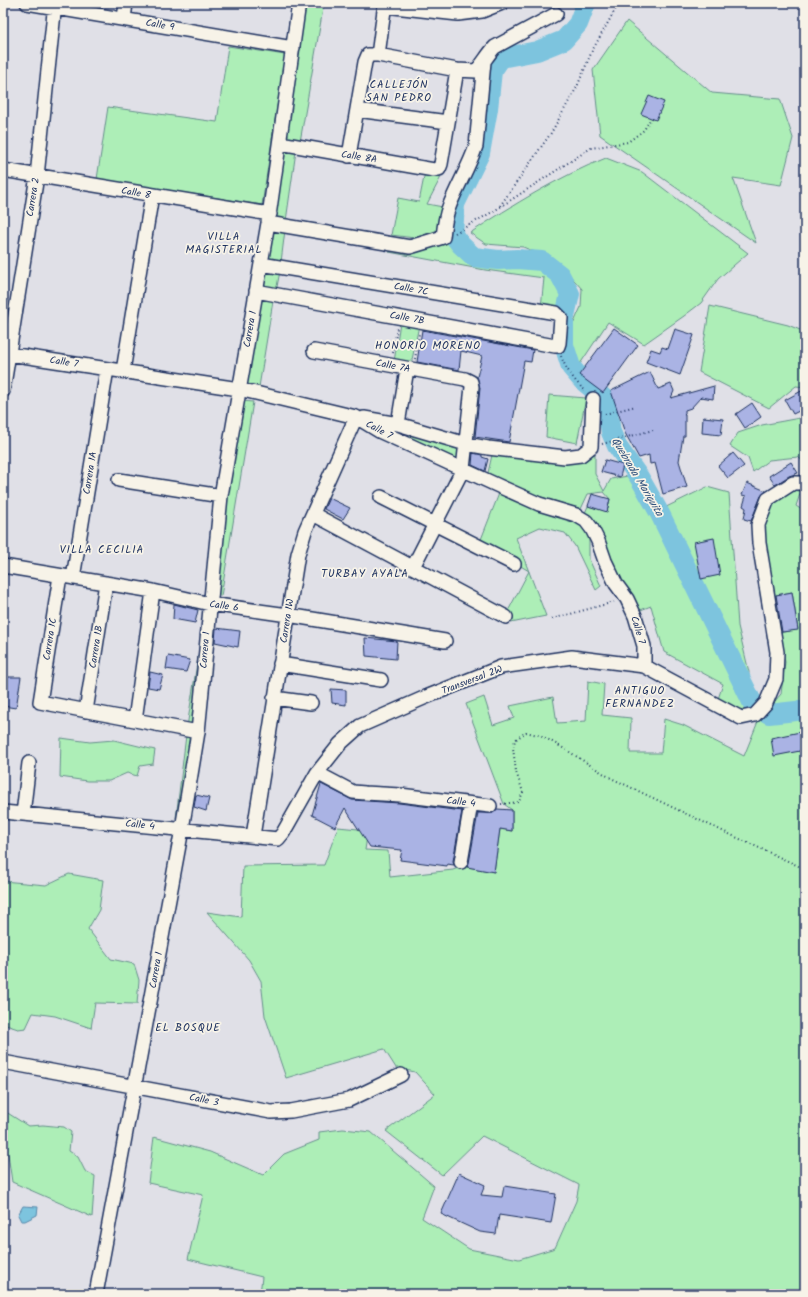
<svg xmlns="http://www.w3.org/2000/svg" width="808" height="1297" font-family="Kalam,sans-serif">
	<rect width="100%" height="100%" fill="#e0e0e7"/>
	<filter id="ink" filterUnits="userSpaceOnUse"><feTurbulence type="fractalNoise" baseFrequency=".025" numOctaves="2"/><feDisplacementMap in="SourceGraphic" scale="8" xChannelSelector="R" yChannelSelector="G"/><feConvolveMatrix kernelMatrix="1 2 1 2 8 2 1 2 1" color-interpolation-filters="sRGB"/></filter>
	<g filter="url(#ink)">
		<path fill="#adeeb7" stroke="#648e8a" d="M 303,3 L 324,3 L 300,142 L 283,139 Z
			M 442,3 L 475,3 L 476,8 L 454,9 Z
			M 627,21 L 712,93 L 780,99 L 793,138 L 781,185 L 733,178 L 756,243 L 600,135 L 593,70 Z
			M 228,46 L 285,55 L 262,205 L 97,179 L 108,107 L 217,122 Z
			M 283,150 L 296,151 L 286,221 L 274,219 Z
			M 606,158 L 642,172 L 748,253 L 718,279 L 701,303 L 684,316 L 644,344 L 608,322 L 580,364 L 572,351 L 571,329 L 581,307 L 582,289 L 557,261 L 523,247 L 486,244 L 470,233 C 513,205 558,177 606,158 Z
			M 425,172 L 441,177 L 427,204 L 443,207 L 441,229 L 415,238 L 391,235 L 398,198 L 419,202 Z
			M 272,229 L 285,230 L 281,262 L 268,260 Z
			M 443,237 L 457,253 L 472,261 L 490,264 L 531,263 L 545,268 L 555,276 L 566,294 L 560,314 L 541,308 L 544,278 L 485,270 L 389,252 Z
			M 266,269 L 280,271 L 276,292 L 263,290 Z
			M 259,298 L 273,301 L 259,387 L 245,385 Z
			M 710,306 L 788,325 L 805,332 L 805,387 L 796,386 L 769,408 L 699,372 Z
			M 400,322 L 419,325 L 411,365 L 394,362 Z
			M 549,395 L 586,398 L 577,443 L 546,437 Z
			M 242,401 L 253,402 L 221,596 L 210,594 Z
			M 805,417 L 805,463 L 798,457 L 769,460 L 753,472 L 748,458 L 730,446 L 738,433 L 762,425 Z
			M 379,429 L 459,444 L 459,464 Z
			M 595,454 L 595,474 L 604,491 L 611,479 L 633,475 L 654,513 L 707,487 L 729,493 L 738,626 L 749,672 L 748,687 L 762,700 L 752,712 L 741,714 L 717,702 L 723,684 L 664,652 L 651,606 L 638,611 L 608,562 L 599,528 L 585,513 L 588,506 L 607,511 L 610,499 L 604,492 L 588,494 L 581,509 L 541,497 L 487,477 L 492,455 L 562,461 Z
			M 791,490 L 801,491 L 796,506 L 805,512 L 805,1294 L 260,1294 L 262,1277 L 188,1259 L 203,1195 L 148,1183 L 154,1137 L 210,1152 L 263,1175 L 284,1154 L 319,1140 L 319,1132 L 343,1129 L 371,1132 L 434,1186 L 422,1218 L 469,1249 L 519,1259 L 555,1248 L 576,1201 L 579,1185 L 482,1136 L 442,1175 L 386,1131 L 435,1094 L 415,1072 L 396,1068 L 384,1049 L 286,1078 L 265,1016 L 261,981 L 249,960 L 207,912 L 241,917 L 243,866 L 324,865 L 338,827 L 368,830 L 365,850 L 388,851 L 390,877 L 453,870 L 463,866 L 494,872 L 500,829 L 512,831 L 512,810 L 504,804 L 466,704 L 484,697 L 493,725 L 514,718 L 510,706 L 553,697 L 557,723 L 586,721 L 588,681 L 604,684 L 602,715 L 631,718 L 630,753 L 661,753 L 664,719 L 683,725 L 744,756 L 759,719 L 781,694 L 785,662 L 779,633 L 798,629 L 792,592 L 772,596 L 771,573 L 762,536 L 769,504 Z
			M 500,491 L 578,522 L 589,534 L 589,559 L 601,586 L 596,590 L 575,546 L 565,533 L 540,527 L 516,538 L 546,616 L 511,623 L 507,613 L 529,571 L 480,542 Z
			M 206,606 L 183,818 L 176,818 L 187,727 Z
			M 61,738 L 90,742 L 114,740 L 155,750 L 153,764 L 140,766 L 137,776 L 127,773 L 109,781 L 87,781 L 60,777 Z
			M 69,874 L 103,880 L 99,910 L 88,929 L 111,959 L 134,964 L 139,980 L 137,1004 L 95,1003 L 91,1028 L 55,1016 L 33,1013 L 26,1028 L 18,1029 L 3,1024 L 3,881 L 46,885 Z
			M 3,1110 L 28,1126 L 43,1125 L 64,1127 L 71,1132 L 69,1151 L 78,1157 L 85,1171 L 95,1176 L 92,1217 L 12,1182 L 8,1154 L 3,1152 Z"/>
		<path fill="#7dc4de" stroke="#5688ab" d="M 23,1206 L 38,1207 L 37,1215 L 25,1221 L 21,1221 L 18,1215 Z"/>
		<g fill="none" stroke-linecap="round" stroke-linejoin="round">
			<path stroke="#7dc4de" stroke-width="20" d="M 457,3 L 468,7 L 482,3
				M 586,3 L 578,24 L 564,40 L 537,51 L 501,58 L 492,71 L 488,109 L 480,153 L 455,204 L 453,235 L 461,245 L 474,257 L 498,260 L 517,259 L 542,261 L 560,275 L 570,294 L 564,320 L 564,345 L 571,367 L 582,380 L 606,400 L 611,432 L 617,446 L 639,477 L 660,514 L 754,706 L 769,714 L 805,710"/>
		</g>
		<path fill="#aab3e4" stroke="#1b2f5e" d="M 649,96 L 664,102 L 656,120 L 641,114 Z
			M 614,328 L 638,345 L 603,393 L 579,375 Z
			M 675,329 L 694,335 L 680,375 L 646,362 L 651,349 L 660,352 L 662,347 L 668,349 Z
			M 422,330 L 533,350 L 531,362 L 524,361 L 509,442 L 475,437 L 480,388 L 477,377 L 482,356 L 461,351 L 459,370 L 417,362 Z
			M 650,372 L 658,389 L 671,384 L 674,391 L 671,398 L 714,386 L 713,399 L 701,397 L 691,408 L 685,410 L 685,414 L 684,415 L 685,415 L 685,436 L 683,436 L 679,461 L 687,487 L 663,494 L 655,463 L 650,464 L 649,455 L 639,458 L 625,433 L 611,391 Z
			M 805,389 L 805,408 L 793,414 L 785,400 Z
			M 752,403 L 761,417 L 745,428 L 736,414 Z
			M 703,417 L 723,419 L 721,435 L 702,433 Z
			M 473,453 L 482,455 L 482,457 L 488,459 L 485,471 L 472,465 Z
			M 733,453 L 744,466 L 728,478 L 718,466 Z
			M 605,460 L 623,465 L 620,477 L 601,472 Z
			M 791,462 L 798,473 L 789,476 L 775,485 L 769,476 Z
			M 747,483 L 766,491 L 761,496 L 751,521 L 744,519 L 746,508 L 743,506 L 746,496 L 742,495 Z
			M 592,494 L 610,499 L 607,512 L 588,506 Z
			M 329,498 L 350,508 L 343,519 L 324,509 Z
			M 714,538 L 720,575 L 701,579 L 694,542 Z
			M 792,592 L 798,630 L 782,632 L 776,595 Z
			M 174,604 L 198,610 L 195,623 L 173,619 Z
			M 216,628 L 240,631 L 238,647 L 215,642 Z
			M 365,638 L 397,641 L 396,659 L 366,656 Z
			M 168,656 L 190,660 L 186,672 L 166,669 Z
			M 150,672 L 163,675 L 159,689 L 148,687 Z
			M 3,677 L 21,677 L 16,708 L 3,706 Z
			M 331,689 L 346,690 L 346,705 L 332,703 Z
			M 805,731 L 805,750 L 774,756 L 771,738 Z
			M 321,784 L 352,800 L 399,803 L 462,811 L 453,861 L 454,865 L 447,864 L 447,866 L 400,860 L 402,850 L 370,847 L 345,808 L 335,827 L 312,815 Z
			M 196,795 L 209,798 L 206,811 L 194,807 Z
			M 497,809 L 512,810 L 512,831 L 500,829 L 494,872 L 467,867 L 469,863 L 478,813 L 493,813 Z
			M 459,1173 L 485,1185 L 481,1195 L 502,1197 L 504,1186 L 556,1194 L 551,1223 L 499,1215 L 496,1234 L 480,1232 L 441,1214 Z"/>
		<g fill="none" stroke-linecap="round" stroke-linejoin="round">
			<g stroke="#1b2f5e" stroke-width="16">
				<path id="street" d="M 27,3 L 293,48
					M 385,6 L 458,14 L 482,11 L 502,3
					M 124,19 L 126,3
					M 378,55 L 385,3
					M 357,110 L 448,122
					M 280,143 L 434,170 L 439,169 L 441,164 L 457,70
					M 349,156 L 365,62 L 368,55 L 378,55 L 457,70 L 476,71 C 483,64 488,54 495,47 L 556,14
					M 3,170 L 270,214
					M 268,223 L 410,247 L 443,237 C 444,227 445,217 449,207 C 457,186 469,167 476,146 L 484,62
					M 256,291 L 555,346 L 558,346 L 559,343 L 561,318 L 556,313 L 261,264
					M 314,351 L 465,379 L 471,382 L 472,387 L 463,469 L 413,567
					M 3,353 L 239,389 L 356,417 L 379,431 L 501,487 L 539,504 L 576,515 L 586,521 L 592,529 L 598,541 L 605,561 L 616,584 L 627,599 L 635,616 L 644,646 L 644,666
					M 123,371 L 152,195
					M 3,391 L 37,176 L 55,3
					M 364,418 L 398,424 L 466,444 L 488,448 L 565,457 L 581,455 L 591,447 L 593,399
					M 398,424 L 407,369
					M 119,480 L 221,496
					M 381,497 L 514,564
					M 313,514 L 506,617
					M 3,566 L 153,591 L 210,604 L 288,615 L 445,641
					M 60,576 L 40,702 L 198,732
					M 73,578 L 107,369
					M 280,664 L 381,680
					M 274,698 L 311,703
					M 86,711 L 106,583
					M 135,720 L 153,591
					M 317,773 L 353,792 L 365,793 L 400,795 L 490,806
					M 3,812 L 278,839 L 283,833 L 317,773 L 340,744 L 360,726 L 426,697 L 501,667 L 572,657 L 644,666 L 741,718 L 755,715 L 766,703 L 776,679 L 777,652 L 759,543 L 758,525 L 768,499 L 793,483 L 805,483
					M 23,814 L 29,763
					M 253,836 L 298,554 L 305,531 L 356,417
					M 461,862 L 471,804
					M 3,1062 L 271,1112 L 291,1111 L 349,1100 L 401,1075
					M 96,1294 L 182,829 L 198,732 L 221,496 L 268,223 L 299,3"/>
			</g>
			<path stroke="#1b2f5e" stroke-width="2" stroke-dasharray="1 3" stroke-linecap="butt" d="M 500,206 L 551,133 L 577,87 L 592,51 L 619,3
				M 455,233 L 494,211 L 591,148 L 628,142 L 644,130 L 651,118
				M 393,353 L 397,328
				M 561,356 C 566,370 575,381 585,391
				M 415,359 L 419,334
				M 605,414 L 636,406
				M 602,444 L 653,430
				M 552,619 L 614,602
				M 501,804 L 519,802 L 523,792 L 516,772 L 513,748 L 515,740 L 526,732 L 542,736 L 568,751 L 609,777 L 716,828 L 805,869"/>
			<use href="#street" stroke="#f7f3e8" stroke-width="13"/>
		</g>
	</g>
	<g text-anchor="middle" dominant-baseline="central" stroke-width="3.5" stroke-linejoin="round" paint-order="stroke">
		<g font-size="10" fill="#1b2f5e" stroke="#f7f3e8">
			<text transform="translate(160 25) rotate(10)">Calle 9</text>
			<text transform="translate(359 157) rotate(9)">Calle 8A</text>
			<text transform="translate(136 193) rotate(10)">Calle 8</text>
			<text transform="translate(33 197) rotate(-81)">Carrera 2</text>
			<text transform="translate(411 289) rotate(10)">Calle 7C</text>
			<text transform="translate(407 318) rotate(10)">Calle 7B</text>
			<text transform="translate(250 329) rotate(-80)">Carrera 1</text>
			<text transform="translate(64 362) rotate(9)">Calle 7</text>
			<text transform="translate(393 366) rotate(11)">Calle 7A</text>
			<text transform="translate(379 430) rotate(28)">Calle 7</text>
			<text transform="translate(90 473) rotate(-81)">Carrera 1A</text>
			<text transform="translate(224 606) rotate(8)">Calle 6</text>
			<text transform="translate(287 621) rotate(-81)">Carrera 1W</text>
			<text transform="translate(638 630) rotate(73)">Calle 7</text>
			<text transform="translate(50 639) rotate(-81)">Carrera 1C</text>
			<text transform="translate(96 647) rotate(-81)">Carrera 1B</text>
			<text transform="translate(205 650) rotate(-85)">Carrera 1</text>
			<text transform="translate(472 680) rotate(-21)">Transversal 2W</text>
			<text transform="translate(461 802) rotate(7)">Calle 4</text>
			<text transform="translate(140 825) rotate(6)">Calle 4</text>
			<text transform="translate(156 970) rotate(-80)">Carrera 1</text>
			<text transform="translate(204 1100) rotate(11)">Calle 3</text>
		</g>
		<g font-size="11" letter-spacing="1" fill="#1b2f5e" stroke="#f7f3e8">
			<text x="399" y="85">CALLEJÓN<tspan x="399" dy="13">SAN PEDRO</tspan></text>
			<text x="224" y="237">VILLA<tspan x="224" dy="13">MAGISTERIAL</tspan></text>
			<text x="428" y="346">HONORIO MORENO</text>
			<text x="102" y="550">VILLA CECILIA</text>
			<text x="365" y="574">TURBAY AYALA</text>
			<text x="640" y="691">ANTIGUO<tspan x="640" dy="13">FERNANDEZ</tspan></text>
			<text x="188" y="1028">EL BOSQUE</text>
		</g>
		<g font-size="11" font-style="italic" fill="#34547e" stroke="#f7f3e8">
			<text transform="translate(637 477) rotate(59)">Quebrada Mariquita</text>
		</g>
	</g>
	<rect width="808" height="1297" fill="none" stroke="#f7f3e8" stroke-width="16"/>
	<rect x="8" y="8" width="792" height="1281" fill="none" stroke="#1b2f5e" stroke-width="1.5" filter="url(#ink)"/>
</svg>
